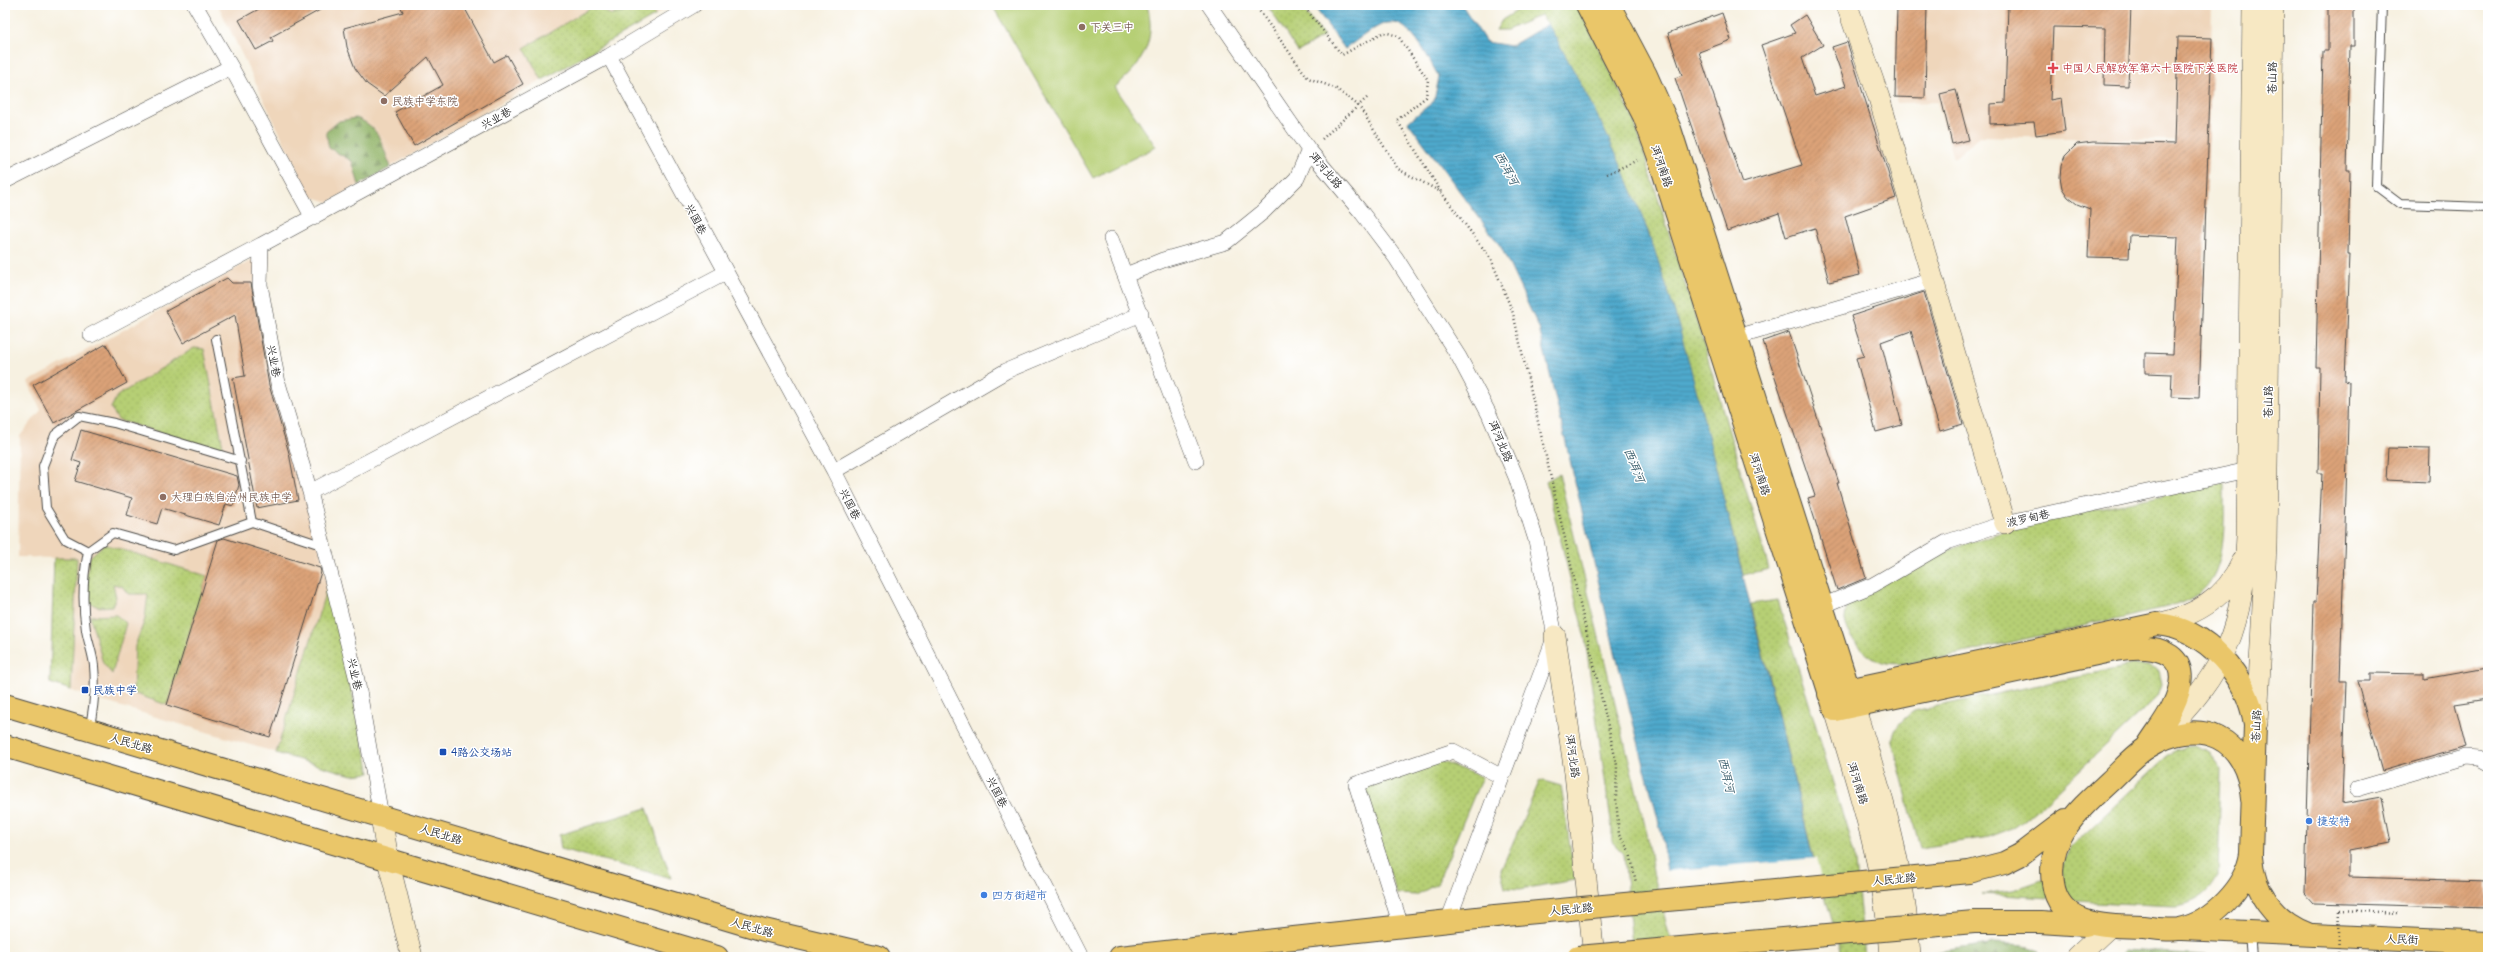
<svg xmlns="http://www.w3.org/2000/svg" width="2493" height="962" font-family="Delius,'LXGW WenKai TC',sans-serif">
	<defs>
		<pattern id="grass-dots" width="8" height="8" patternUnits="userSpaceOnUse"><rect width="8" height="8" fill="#b6cf75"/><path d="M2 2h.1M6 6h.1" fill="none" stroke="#9db265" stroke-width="1.8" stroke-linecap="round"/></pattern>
		<pattern id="forest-firs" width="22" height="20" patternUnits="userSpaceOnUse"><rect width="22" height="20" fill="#90b266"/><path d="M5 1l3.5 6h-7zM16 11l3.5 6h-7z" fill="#769154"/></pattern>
		<pattern id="water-rules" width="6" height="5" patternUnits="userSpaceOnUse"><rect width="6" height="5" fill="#4fa9cc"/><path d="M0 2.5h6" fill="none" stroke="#428aa6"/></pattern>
		<pattern id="building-hatch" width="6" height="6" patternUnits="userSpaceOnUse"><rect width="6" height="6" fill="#dca378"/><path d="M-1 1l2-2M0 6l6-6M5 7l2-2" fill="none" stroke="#b38563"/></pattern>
	</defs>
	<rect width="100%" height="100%" fill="#fff"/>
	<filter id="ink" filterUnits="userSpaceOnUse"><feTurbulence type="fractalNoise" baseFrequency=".025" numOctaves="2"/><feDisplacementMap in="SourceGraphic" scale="8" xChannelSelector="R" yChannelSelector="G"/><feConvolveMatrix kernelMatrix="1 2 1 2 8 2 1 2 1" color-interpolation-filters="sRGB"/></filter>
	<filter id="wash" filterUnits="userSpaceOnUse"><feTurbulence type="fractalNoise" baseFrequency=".012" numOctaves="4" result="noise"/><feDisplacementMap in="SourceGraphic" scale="16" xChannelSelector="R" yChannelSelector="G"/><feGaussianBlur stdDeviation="0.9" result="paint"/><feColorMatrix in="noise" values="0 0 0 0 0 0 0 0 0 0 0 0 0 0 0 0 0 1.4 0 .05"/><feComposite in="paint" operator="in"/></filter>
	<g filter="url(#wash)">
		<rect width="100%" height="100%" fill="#f7f1e1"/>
		<path fill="#efd6bb" d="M 218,5 L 672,5 L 329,202 L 310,196 Z
			M 1897,5 L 2212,5 L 2209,141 L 1980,136 L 1954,158 L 1937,102 L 1896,103 Z
			M 254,259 L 328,584 L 352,775 L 95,699 L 50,683 L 54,558 L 18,557 L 20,436 L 41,410 L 28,382 Z"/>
		<path fill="url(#grass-dots)" stroke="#707d50" d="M 1267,5 L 1300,5 L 1324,36 L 1298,52 Z
			M 1526,5 L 1577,5 L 1633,118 L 1704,345 L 1769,569 L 1743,575 L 1693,380 L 1649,233 L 1548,24 L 1541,15 L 1507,30 L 1496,30 L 1502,20 Z
			M 594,6 L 612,15 L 645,7 L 656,15 L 542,80 L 524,48 Z
			M 194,348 L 204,349 L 224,452 L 118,420 L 111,408 L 117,396 Z
			M 1559,474 L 1647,834 L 1653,872 L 1675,957 L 1633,957 L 1624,854 L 1612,842 L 1612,829 L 1585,638 L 1546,481 Z
			M 2224,483 C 2224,516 2229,572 2198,594 C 2192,598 2184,602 2176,605 L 1923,662 C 1909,663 1893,666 1879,661 C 1865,657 1847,635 1845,620 C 1845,615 1847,609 1847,604 C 1955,527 2097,510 2224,483 Z
			M 104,544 L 207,576 L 167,705 L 133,693 L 135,646 L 145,619 L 148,594 L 128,594 L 122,586 L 113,584 L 116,597 L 112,606 L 99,607 L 89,603 L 86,578 L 90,557 Z
			M 54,558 L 77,558 L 71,690 L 50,683 Z
			M 328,584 L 370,773 L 352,775 L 276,753 Z
			M 1778,600 L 1854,853 L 1865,957 L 1843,957 L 1813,856 L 1751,604 Z
			M 116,615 L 126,623 L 112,674 L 103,663 L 90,616 Z
			M 2135,665 L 2150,666 L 2159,671 L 2162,684 L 2158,696 L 2036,811 L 2015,827 L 1989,837 L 1920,848 L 1893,744 C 1892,728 1902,720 1914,711 Z
			M 2193,745 L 2208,751 L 2221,769 L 2218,876 C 2209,895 2194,904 2175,906 L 2074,901 C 2059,886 2060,864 2071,847 L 2166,757 L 2176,750 Z
			M 1437,760 L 1482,777 L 1437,884 L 1416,895 L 1397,894 L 1360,787 Z
			M 1540,780 L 1561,786 L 1575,880 L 1520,889 L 1505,888 L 1501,870 Z
			M 647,808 L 671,878 L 561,849 L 559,835 Z
			M 2045,879 L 2051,898 L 1982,894 L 2013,890 Z"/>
		<path fill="url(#forest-firs)" stroke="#5e6e48" d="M 356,118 C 381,127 381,145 391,167 L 359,185 L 352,161 L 329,148 L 326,132 L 339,121 Z
			M 1995,943 L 2024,945 L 2038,951 L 2040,957 L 1930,957 L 1930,953 Z
			M 2124,950 L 2206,955 L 2208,957 L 2119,957 Z"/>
		<path fill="#b6cf75" stroke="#707d50" d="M 609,5 L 648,5 L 615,15 Z
			M 992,5 L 1147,5 C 1157,41 1142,65 1115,87 L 1156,147 L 1093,178 Z"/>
		<path fill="url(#water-rules)" stroke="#3d6a7c" d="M 1313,5 L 1462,5 L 1486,42 L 1511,46 L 1548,24 C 1586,92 1622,159 1648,232 C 1687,339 1711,450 1739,560 C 1772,692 1806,824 1836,957 L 1667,871 L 1662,835 L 1614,648 L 1539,328 L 1501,247 L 1408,122 L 1434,101 L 1439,77 C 1427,58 1409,10 1379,26 C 1367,32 1356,41 1345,49 Z"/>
		<path fill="#f7f1e1" d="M 1816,858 L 1838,957 L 1676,957 L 1665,871 Z"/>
		<g id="blocks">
			<path fill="url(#building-hatch)" d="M 266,5 L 329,5 L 271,37 L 273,41 L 256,50 L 239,20 Z
				M 400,5 L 463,5 L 494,62 L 507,55 L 523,84 L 414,146 L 395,112 L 443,85 L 428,57 L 384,96 L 367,84 L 355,68 L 347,47 L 344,28 L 403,12 Z
				M 1897,5 L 1927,5 L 1925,98 L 1895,97 Z
				M 2008,5 L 2131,5 L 2128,86 L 2104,85 L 2105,28 L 2053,27 L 2050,100 L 2061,98 L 2065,131 L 2036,135 L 2034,122 L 1990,124 L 1990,104 L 2005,103 Z
				M 2328,5 L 2354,5 L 2354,46 L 2350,46 L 2347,170 L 2350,170 L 2348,254 L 2350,254 L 2345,381 L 2349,382 L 2346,495 L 2340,681 L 2346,681 L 2342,804 L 2382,797 L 2391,843 L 2349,851 L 2349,877 L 2488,881 L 2488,908 L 2314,903 L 2305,893 L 2313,602 L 2316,602 L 2322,473 L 2318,473 L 2320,367 L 2316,367 L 2323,51 L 2328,51 Z
				M 1722,13 L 1731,40 L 1699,52 L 1743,183 L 1802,165 L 1761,45 L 1795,33 L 1790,25 L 1805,15 L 1823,45 L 1802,58 L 1815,96 L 1846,86 L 1832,47 L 1847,42 L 1896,198 L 1845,216 L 1860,275 L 1829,282 L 1815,228 L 1786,237 L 1779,213 L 1727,231 L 1675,78 L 1682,75 L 1668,33 Z
				M 2178,37 L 2212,38 L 2199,398 L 2171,397 L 2172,374 L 2145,373 L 2145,353 L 2173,354 L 2178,237 L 2130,235 L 2129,258 L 2088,257 L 2090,209 L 2077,204 L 2068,197 L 2062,188 L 2060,177 L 2061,166 L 2065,156 L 2077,144 L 2093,142 L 2175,144 Z
				M 1956,90 L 1969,140 L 1952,144 L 1940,94 Z
				M 227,278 L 232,283 L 251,283 L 269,385 L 289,453 L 298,500 L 257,508 L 233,378 L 245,376 L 235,315 L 183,343 L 166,311 Z
				M 1924,292 L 1963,424 L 1940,431 L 1911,331 L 1881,342 L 1902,425 L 1876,432 L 1856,358 L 1864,356 L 1851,316 Z
				M 1789,332 L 1839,483 L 1837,483 L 1866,578 L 1837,590 L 1808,498 L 1815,496 L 1763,341 Z
				M 106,344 L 127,383 L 54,423 L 33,385 Z
				M 81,430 L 237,476 L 239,485 L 233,506 L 226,504 L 219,525 L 162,508 L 157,524 L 127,515 L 132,498 L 75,481 L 81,463 L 72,460 Z
				M 2388,448 L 2430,449 L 2429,482 L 2386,480 Z
				M 224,538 L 320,568 L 321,572 L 270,737 L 167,705 L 218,540 Z
				M 2486,668 L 2488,699 L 2455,704 L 2466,747 L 2382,771 L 2357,681 L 2371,681 L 2371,673 L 2424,674 L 2424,679 Z"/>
		</g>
	</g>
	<g filter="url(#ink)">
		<use href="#blocks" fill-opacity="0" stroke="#4a4946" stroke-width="1"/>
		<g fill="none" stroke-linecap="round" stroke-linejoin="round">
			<g stroke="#4a4946" stroke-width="10">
				<path id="lane" d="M 2382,5 L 2376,186 L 2400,204 L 2488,207
					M 216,339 L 252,522 L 315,543
					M 88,551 L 113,533 L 174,550 L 252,522
					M 89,730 C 94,708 96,688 94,666 C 93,654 88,642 86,630 C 82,604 83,577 88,551 L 65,539 L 46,508 L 43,466 L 55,435 L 79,416 L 114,423 L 241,461
					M 2250,933 L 2252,957"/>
			</g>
			<g stroke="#4a4946" stroke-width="16">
				<path id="street" d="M 195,5 L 231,67 L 313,218
					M 1209,5 L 1309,150 L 1362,213 L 1396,258 L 1459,357 L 1489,414 L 1516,477 L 1536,540 L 1555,636 L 1448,921
					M 609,56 L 834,471 L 1081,957
					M 5,181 L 231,67
					M 1111,239 L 1196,461
					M 1126,275 L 1163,260 L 1226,242 L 1263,212 L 1297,178 L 1309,150
					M 91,335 L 261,245
					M 1737,337 L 1934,280
					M 834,471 L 1006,371 L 1141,314
					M 310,492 L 725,273
					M 1822,606 L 1873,585 L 1947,542 L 2005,523 L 2248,470
					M 2357,789 L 2466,757 L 2479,758 L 2488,763
					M 381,816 L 357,680 L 310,492 L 278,383 L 260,285 L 261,245 L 609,56 L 694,5
					M 1401,926 L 1356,784 L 1453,751 L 1502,777"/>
			</g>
			<g stroke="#4a4946" stroke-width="22">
				<path id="secondary" d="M 1847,5 L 1879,98 L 2005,523
					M 2157,624 C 2195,616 2226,599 2242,562
					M 1555,636 L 1575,773 L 1594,957
					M 1854,706 C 1881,791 1905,867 1910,957
					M 1835,710 C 1860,792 1885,871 1891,957
					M 2257,723 L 2266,546 L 2273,5
					M 2161,735 C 2227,672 2243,626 2247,536 L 2253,5
					M 381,816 L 388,860 L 412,957
					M 2077,957 L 2110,926"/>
			</g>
			<g stroke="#4a4946" stroke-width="24">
				<path id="primary" d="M 1587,5 L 1644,116 L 1658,155 L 1835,710 L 2115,650 C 2159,642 2199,654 2172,708 C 2165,722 2155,734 2147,747
					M 1609,5 L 1646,75 L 1670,129 L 1853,703
					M 1829,694 L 2157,624 C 2208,629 2247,676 2255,724 L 2251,854 C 2246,887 2212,922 2179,929 C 2168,931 2154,928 2143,927 C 2109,926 2059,928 2053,883 C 2046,837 2080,809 2110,781 C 2122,770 2134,755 2148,747 C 2200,715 2248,737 2252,799
					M 5,705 L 764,930 L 879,957
					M 5,746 L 717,957
					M 2020,855 L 2066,820
					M 2251,857 C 2253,891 2274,922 2308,934
					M 2040,922 L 2086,925
					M 2182,929 L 2488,943
					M 1120,957 L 1495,916"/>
			</g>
			<path stroke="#4a4946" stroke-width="2.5" stroke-dasharray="1 3" stroke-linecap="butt" d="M 1255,5 L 1308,78 L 1335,88 L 1359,106 L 1398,169 L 1441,192 L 1491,259 L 1513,313 L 1617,765 L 1616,799 L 1619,835 L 1630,852 L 1636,883
				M 1303,5 L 1342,55 L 1384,32 L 1398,36 L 1428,80 L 1426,97 L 1397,120 L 1441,192
				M 1503,6 L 1506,5
				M 1322,139 L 1369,96
				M 1607,174 L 1638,160
				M 2340,910 L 2398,913"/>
			<use href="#lane" stroke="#fff" stroke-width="8"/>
			<use href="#street" stroke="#fff" stroke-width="15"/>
			<use href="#secondary" stroke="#f7e8c3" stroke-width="21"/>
			<use href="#primary" stroke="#eac669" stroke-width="22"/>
			<g stroke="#4a4946" stroke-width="24" stroke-linecap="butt">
				<path id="primary-bridge" d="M 1495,916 L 1969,872 L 2004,863 L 2020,855
					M 1578,957 L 1974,922 L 2040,922"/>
			</g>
			<path stroke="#4a4946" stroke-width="2.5" stroke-dasharray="1 3" stroke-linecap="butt" d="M 2338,956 L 2340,910"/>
			<use href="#primary-bridge" stroke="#eac669" stroke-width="22"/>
		</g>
	</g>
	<g fill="#8d6e63" stroke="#fff" stroke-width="1.5">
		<circle cx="1082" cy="27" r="4"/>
		<circle cx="384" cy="101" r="4"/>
		<circle cx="163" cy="497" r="4"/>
	</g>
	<path fill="#e0444e" stroke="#fff" stroke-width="1.5" d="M2051 62h4v4h4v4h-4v4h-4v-4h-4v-4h4z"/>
	<g fill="#1a4fb4" stroke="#fff" stroke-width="1.5">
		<rect x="81" y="686" width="8" height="8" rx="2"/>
		<rect x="439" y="748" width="8" height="8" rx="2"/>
	</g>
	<g fill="#3f7fe0" stroke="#fff" stroke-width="1.5">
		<circle cx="2309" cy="821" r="4"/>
		<circle cx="984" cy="895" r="4"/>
	</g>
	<g text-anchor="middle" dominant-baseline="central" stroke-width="3" stroke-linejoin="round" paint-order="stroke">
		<g font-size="11" fill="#785e54" stroke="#fff" text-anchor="start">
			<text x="1090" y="27">下关三中</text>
			<text x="392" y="101">民族中学东院</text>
			<text x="171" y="497">大理白族自治州民族中学</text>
		</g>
		<g font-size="11" fill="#be3a42" stroke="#fff" text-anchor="start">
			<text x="2062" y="68">中国人民解放军第六十医院下关医院</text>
		</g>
		<g font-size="11" fill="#2b2b2b" stroke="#fff">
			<text transform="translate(2272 78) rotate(-89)">苍山路</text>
			<text transform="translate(496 118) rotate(-29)">兴业巷</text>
			<text transform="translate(1662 166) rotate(71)">洱河南路</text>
			<text transform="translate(1326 170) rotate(50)">洱河北路</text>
			<text transform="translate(696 219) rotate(62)">兴国巷</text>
			<text transform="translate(274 361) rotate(79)">兴业巷</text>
			<text transform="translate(2268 402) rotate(-89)">苍山路</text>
			<text transform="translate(1501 441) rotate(67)">洱河北路</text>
			<text transform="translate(1760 474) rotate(72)">洱河南路</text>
			<text transform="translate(850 504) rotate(63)">兴国巷</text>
			<text transform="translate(2028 518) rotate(-13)">波罗甸巷</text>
			<text transform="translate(355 674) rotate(77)">兴业巷</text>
			<text transform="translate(2256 726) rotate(-87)">苍山路</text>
			<text transform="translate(131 743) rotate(16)">人民北路</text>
			<text transform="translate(1573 756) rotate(82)">洱河北路</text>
			<text transform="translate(1858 783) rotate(73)">洱河南路</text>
			<text transform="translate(997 792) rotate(63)">兴国巷</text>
			<text transform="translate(441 834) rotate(17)">人民北路</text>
			<text transform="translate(1894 879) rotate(-5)">人民北路</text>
			<text transform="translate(1571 909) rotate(-5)">人民北路</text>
			<text transform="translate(752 927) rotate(16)">人民北路</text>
			<text transform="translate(2402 939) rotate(2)">人民街</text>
		</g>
		<g font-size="11" fill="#164399" stroke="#fff" text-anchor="start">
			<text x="93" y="690">民族中学</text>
			<text x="451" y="752">4路公交场站</text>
		</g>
		<g font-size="11" fill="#366cbe" stroke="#fff" text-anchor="start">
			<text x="2317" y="821">捷安特</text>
			<text x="992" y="895">四方街超市</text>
		</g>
		<g font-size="12" font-style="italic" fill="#395d6b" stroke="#fff">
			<text transform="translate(1507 168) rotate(61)">西洱河</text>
			<text transform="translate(1635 465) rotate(68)">西洱河</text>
			<text transform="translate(1727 775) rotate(77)">西洱河</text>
		</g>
	</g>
	<rect width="2493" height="962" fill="none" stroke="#fff" stroke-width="20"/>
</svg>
